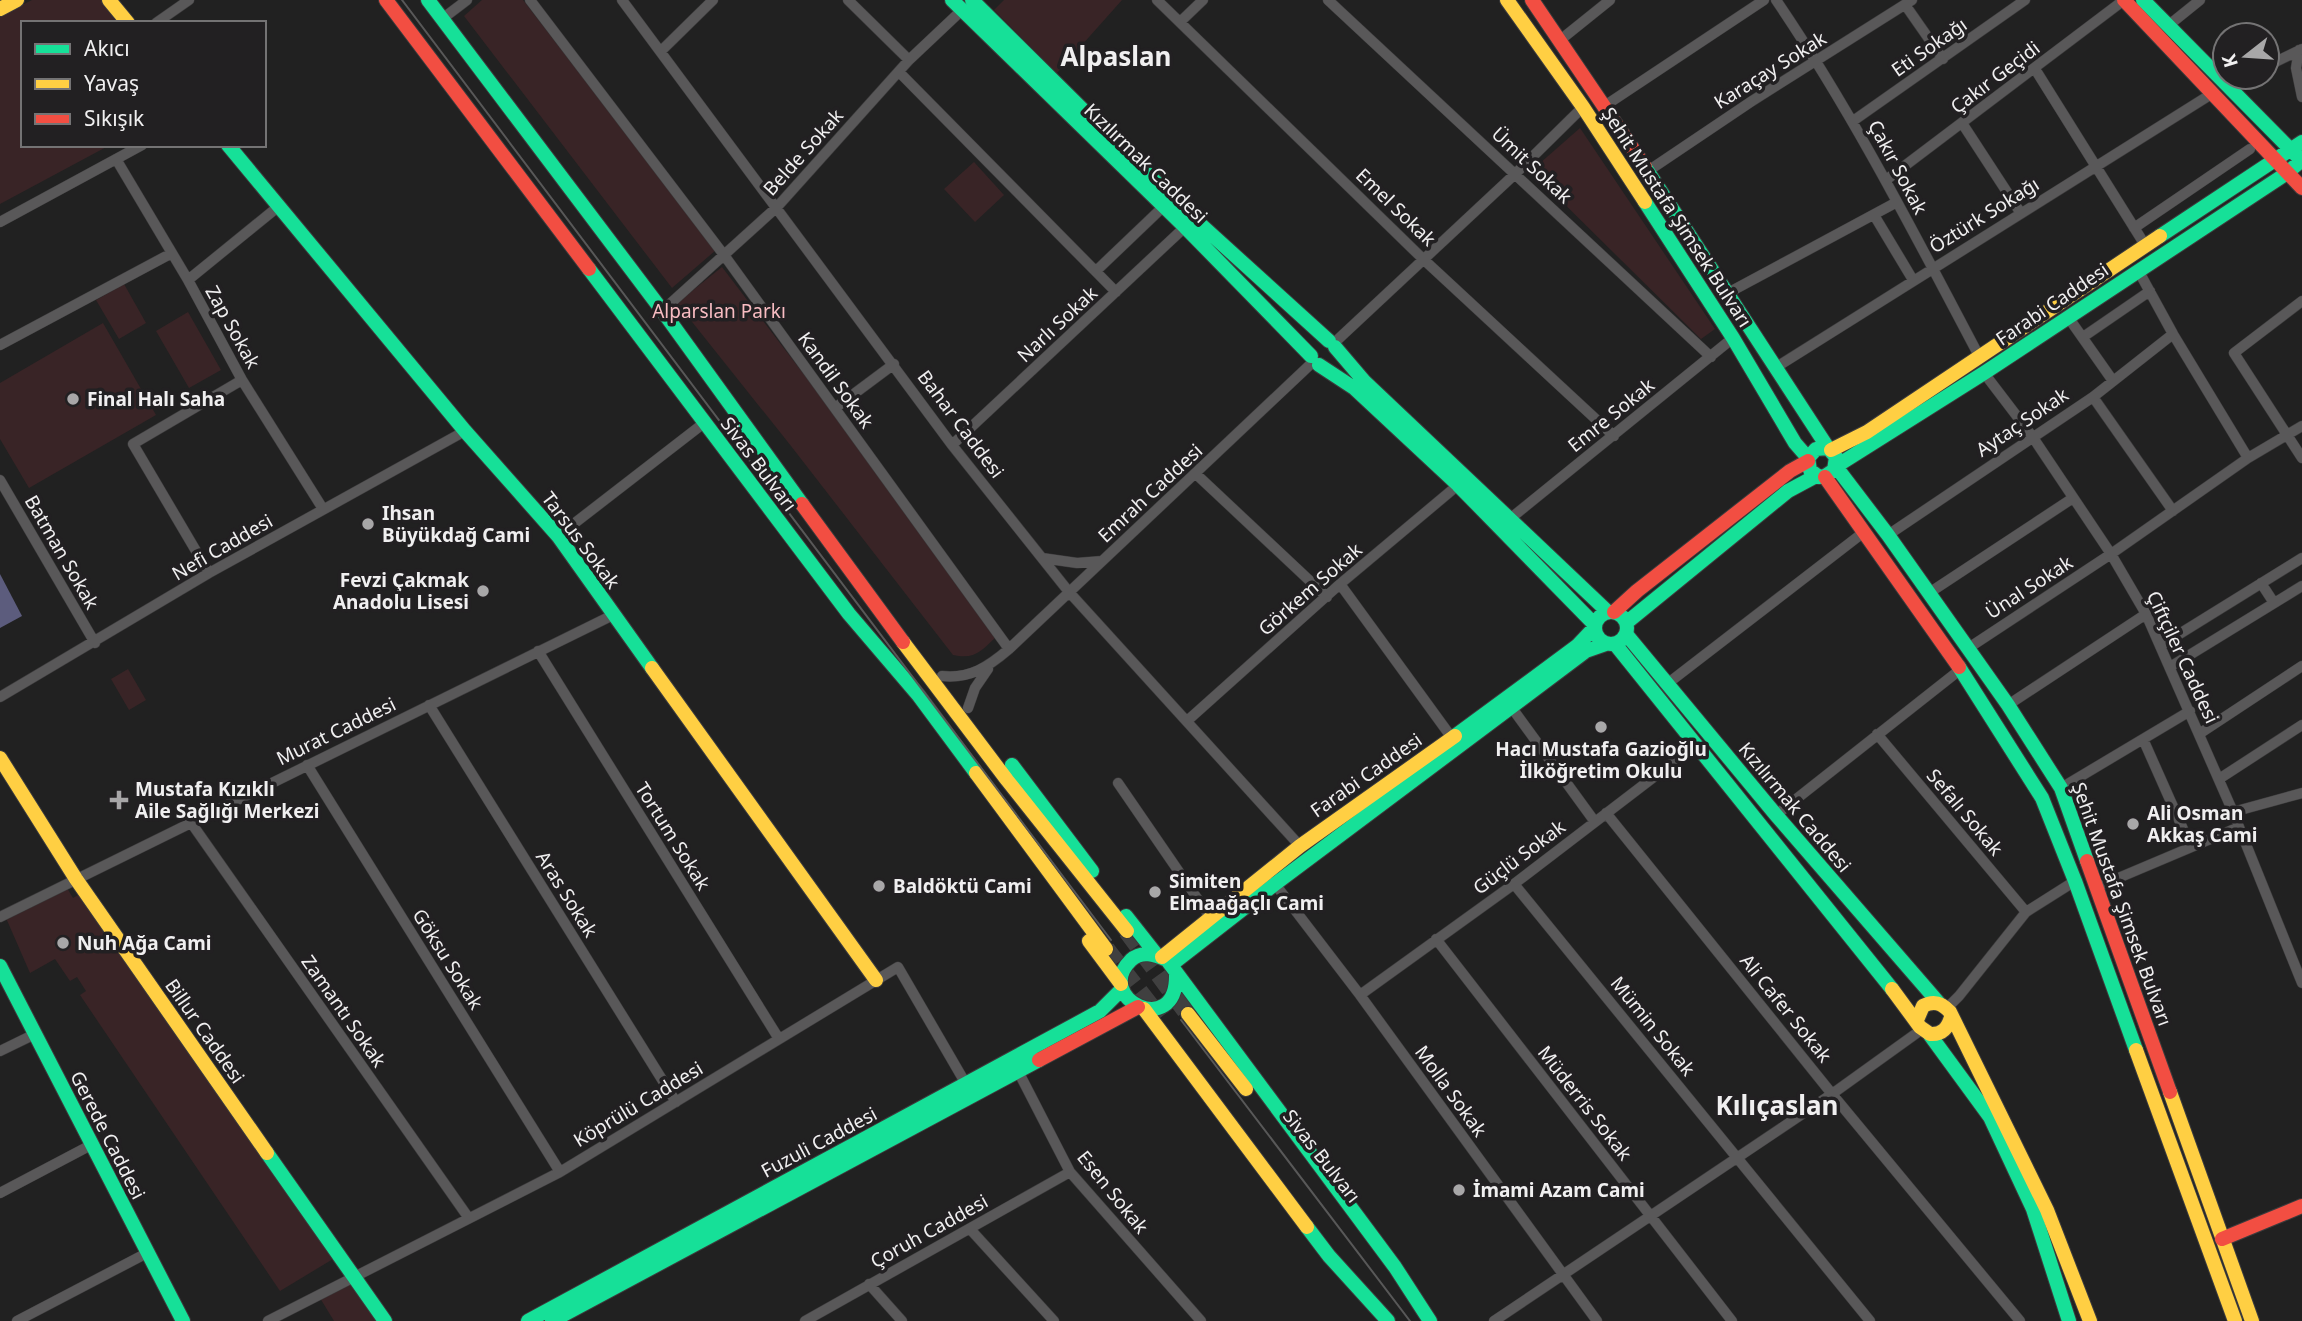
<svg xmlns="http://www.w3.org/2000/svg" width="2302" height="1321" font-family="'Noto Sans',sans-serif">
	<rect width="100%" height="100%" fill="#212121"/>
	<path fill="#392426" d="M 32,0 L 102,0 L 118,23 L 23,23 L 23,145 L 110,145 L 0,204 L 0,16 Z
		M 482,0 L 523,0 L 716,250 L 672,288 L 464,16 Z
		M 1004,0 L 1122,0 L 1057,73 L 994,10 Z
		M 1580,128 L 1715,329 L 1701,339 L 1531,171 Z
		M 974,162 L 1004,195 L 975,222 L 944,189 Z
		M 722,267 L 895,494 L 998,635 C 982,650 976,660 953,655 L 791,446 L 677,303 Z
		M 124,284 L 146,323 L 119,339 L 96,300 Z
		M 188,312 L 221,370 L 189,388 L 156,331 Z
		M 103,323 L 156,415 L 29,488 L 0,439 L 0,383 Z
		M 128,669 L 146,700 L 129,710 L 111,679 Z
		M 64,883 L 73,898 L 85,891 L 338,1256 L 280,1291 L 80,995 L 86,991 L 77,977 L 70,981 L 55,959 L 30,973 L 6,918 Z
		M 354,1279 L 383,1321 L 334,1321 L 320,1298 Z"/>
	<path fill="#5c5c7d" d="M 0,574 L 22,616 L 0,628 Z"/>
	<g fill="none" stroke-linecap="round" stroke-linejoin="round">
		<path stroke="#404040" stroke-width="18" stroke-dasharray="18 9" stroke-linecap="butt" d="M 1127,931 L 1188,1014
			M 1106,949 L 1160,1018"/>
		<g stroke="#3c3b3c" stroke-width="11">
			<path id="street" d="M 530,0 L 724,255 L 1009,649
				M 622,0 L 952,445 L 1069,592 L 1300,846
				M 848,0 L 909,60
				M 1157,0 L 1422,258 L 1614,436
				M 1328,0 L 1711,357
				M 1776,0 C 1853,113 1915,235 1979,356
				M 1906,6 L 1943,59
				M 442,19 L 467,0
				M 1180,22 L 1203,0
				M 156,23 L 189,0
				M 2169,25 L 2200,0
				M 1559,41 L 1610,0
				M 2299,50 L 2296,68 L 2302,97
				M 661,51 L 713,0
				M 2267,66 L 2302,49
				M 2035,69 L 2145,245
				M 899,72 L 1116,292
				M 2229,86 L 2246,77
				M 1603,107 L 1764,0
				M 1853,121 L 2025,0
				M 1962,123 L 2020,212
				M 116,159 L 188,280 L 242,380 L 323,509
				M 1648,171 L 1752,101 L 1912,0
				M 1886,180 L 2124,0
				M 1874,215 L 1913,280
				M 0,222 L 142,145
				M 2134,228 L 2250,149
				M 2138,270 L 2173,334 L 2248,458
				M 1096,271 L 1163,207
				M 188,280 L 279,206
				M 1726,294 L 1897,202
				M 2302,301 L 2234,353 L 2302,458
				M 662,311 L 777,207 L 909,60 L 962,10
				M 2068,317 L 2113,381
				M 2083,337 L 2150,291
				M 1333,344 L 1515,174 L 1583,107
				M 0,345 L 172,253
				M 1775,368 L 2213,93
				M 1984,373 L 2032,436 L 2111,554 L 2146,614 L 2233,812 L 2302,983
				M 2093,397 L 2173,511
				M 835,408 L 894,364
				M 952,445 L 1185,227
				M 1196,474 L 1327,597
				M 0,480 L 95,643
				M 1511,518 L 1733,338
				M 1888,535 L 2093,397 L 2173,334
				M 558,536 L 704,423
				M 1042,558 L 1077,563 L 1102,561
				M 209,573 L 133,444 L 242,380
				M 2261,583 L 2274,603
				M 1340,584 L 1452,738
				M 1929,593 L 2073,498
				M 2160,646 L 2302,558
				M 1967,649 L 2111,554 L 2248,458 L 2302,426
				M 538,651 L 779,1039
				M 2170,667 L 2302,586
				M 942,676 C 970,679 988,667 1009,649 L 1314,361
				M 1667,684 L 1864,532
				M 0,697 L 209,573 L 465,431
				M 429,705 L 676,1102
				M 2008,705 L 2146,614
				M 968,708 L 975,688 L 988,669
				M 1512,708 L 1595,822
				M 1187,721 L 1340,584 L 1458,485
				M 1877,734 L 2026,912
				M 2199,734 L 2302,666
				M 2143,739 L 2191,847
				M 307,765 L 560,1172
				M 2219,779 L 2302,725
				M 1118,783 L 1210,917
				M 2061,788 L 2190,711
				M 2233,812 L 2302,793
				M 1606,813 L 1832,1094 L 2020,1321
				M 1776,815 L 1961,669
				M 192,824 L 468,1217
				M 1275,884 L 1360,995 L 1597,1321
				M 1514,884 L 1870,1321
				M 2097,887 L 2239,827
				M 0,917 L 613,615
				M 1436,939 L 1732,1321
				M 1360,995 L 1514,884 L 1697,744
				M 1947,1008 L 1959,996 L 2026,912 L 2075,881
				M 0,1051 L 35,1034
				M 1018,1071 L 1070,1172 L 1201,1321
				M 0,1193 L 91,1145
				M 970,1229 L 1054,1321
				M 869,1284 L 902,1321
				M 17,1321 L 147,1253
				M 268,1321 L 560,1172 L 898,967 L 966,1084
				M 805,1321 L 1070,1172
				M 1494,1321 L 1832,1094 L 1921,1030"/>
		</g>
		<g stroke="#3c3b3c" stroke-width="16">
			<path id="fast" d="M 428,0 L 664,313 L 802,504
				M 952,0 L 1185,227 L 1311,356
				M 972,0 L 1178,204 L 1329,341
				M 2143,0 L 2297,156
				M 228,145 L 465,431 L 558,536 L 652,668
				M 1645,167 L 1828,448 L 1836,457 L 1834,470 L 1825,476 L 1819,477 L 1810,470 L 1808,458 L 1816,449 L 1828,448
				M 1645,202 L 1733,338 L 1795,443 L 1808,458
				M 2160,236 L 2302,142
				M 589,269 L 849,614 L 919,696 L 976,773
				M 1335,347 L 1364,381 L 1608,612
				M 1319,365 L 1354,388 L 1458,485 L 1595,625
				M 1838,465 L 1984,373 L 2287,173 L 2302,160
				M 1837,468 L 1888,535 L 2008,705 L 2061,788 L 2087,861
				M1595 628a16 16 0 1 1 32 0a16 16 0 1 1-32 0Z
				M 1626,623 L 1788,491 L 1816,476
				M 1626,634 L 1776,815 L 1938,1002
				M 1615,644 L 1892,989
				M 1959,667 L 2042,798 L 2075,881 L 2136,1050
				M 1455,736 L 1577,646 L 1594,628
				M 1012,765 L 1092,871
				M 1126,916 L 1156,954
				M 1171,965 L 1275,884 L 1586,651 L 1606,644
				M 0,966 L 183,1321
				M 1176,975 C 1177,1040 1092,998 1131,960 C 1142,950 1155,955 1167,960 L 1395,1267 L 1430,1321
				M 1930,1035 L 1990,1117 L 2033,1209 L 2069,1321
				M 267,1153 L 385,1321
				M 1307,1227 L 1329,1256 L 1388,1321
				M 528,1321 L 1100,1011 L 1122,989
				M 552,1321 L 1039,1060"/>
		</g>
		<g stroke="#3c3b3c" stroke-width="16">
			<path id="slow" d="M 109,0 L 128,23
				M 1507,0 L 1583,107 L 1645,202
				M 0,9 L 17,0
				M 1831,450 L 1867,432 L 2160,236
				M 903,642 L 1007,780 L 1127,931
				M 652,668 L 876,980
				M 0,758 L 76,879 L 267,1153
				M 976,773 L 1106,949
				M 1089,941 L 1121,984
				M 1162,957 L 1300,846 L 1455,736
				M 1892,989 L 1920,1027 L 1930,1034 C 1942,1035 1948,1028 1951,1017
				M 1144,1009 L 1307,1227
				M 1188,1014 L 1246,1089
				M 1917,1020 L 1923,1006 C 1934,1000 1942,1003 1950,1012 L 2047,1210 L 2090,1321
				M 2136,1050 L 2235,1321
				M 2170,1092 L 2252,1321"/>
		</g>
		<g stroke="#3c3b3c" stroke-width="16">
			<path id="jam" d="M 386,0 L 589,269
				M 1532,0 L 1645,167
				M 2124,0 L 2302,188
				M 1825,477 L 1959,667
				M 802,504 L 903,642
				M 1614,612 L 1637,591 L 1790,471 L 1808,461
				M 2087,861 L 2170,1092
				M 1039,1060 L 1138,1007
				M 2222,1239 L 2302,1206"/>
		</g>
		<use href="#street" stroke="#595859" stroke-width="10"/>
		<use href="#fast" stroke="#16e098" stroke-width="14"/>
		<use href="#slow" stroke="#ffcf43" stroke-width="14"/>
		<use href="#jam" stroke="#f24e42" stroke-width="14"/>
		<path stroke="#585858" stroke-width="2" d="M 402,0 L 1111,940
			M 1181,1020 L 1410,1321"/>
	</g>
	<g fill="#a8a7a8" stroke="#222022" stroke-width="2.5">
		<circle cx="73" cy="399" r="7"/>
		<circle cx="368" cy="524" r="7"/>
		<circle cx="483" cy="591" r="7"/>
		<circle cx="1601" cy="727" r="7"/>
		<path d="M115.5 789.5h7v7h7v7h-7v7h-7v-7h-7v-7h7z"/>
		<circle cx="2133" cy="824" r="7"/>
		<circle cx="879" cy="886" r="7"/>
		<circle cx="1155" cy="892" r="7"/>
		<circle cx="63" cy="943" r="7"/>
		<circle cx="1459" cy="1190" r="7"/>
	</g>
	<g text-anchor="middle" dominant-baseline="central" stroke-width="7" stroke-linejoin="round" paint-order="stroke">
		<g font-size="19" fill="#f0eff0" stroke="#222022">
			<text transform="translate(1929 47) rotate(-35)">Eti Sokağı</text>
			<text transform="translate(1770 70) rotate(-32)">Karaçay Sokak</text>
			<text transform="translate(1995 77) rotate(-37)">Çakır Geçidi</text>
			<text transform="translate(803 152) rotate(-48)">Belde Sokak</text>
			<text transform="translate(1146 163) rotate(44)">Kızılırmak Caddesi</text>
			<text transform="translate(1532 165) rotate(43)">Ümit Sokak</text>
			<text transform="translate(1898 167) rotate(62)">Çakır Sokak</text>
			<text transform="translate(1396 207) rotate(44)">Emel Sokak</text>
			<text transform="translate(1984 215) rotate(-32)">Öztürk Sokağı</text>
			<text transform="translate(1677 217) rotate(57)">Şehit Mustafa Şimsek Bulvarı</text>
			<text transform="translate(2052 304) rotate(-34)">Farabi Caddesi</text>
			<text transform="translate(1057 324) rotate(-43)">Narlı Sokak</text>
			<text transform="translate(233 327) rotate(61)">Zap Sokak</text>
			<text transform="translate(836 380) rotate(54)">Kandil Sokak</text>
			<text transform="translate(1611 415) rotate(-39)">Emre Sokak</text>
			<text transform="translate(2022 422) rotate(-34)">Aytaç Sokak</text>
			<text transform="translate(961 424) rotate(53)">Bahar Caddesi</text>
			<text transform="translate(759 464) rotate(53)">Sivas Bulvarı</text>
			<text transform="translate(1150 493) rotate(-43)">Emrah Caddesi</text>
			<text transform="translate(581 540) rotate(53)">Tarsus Sokak</text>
			<text transform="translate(222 547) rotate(-30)">Nefi Caddesi</text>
			<text transform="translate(62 552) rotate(60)">Batman Sokak</text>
			<text transform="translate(2029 587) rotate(-33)">Ünal Sokak</text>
			<text transform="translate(1310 589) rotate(-41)">Görkem Sokak</text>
			<text transform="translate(2183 657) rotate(65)">Çiftçiler Caddesi</text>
			<text transform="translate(336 731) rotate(-26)">Murat Caddesi</text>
			<text transform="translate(1366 775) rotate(-35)">Farabi Caddesi</text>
			<text transform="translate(1795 807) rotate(50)">Kızılırmak Caddesi</text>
			<text transform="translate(1965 812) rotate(50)">Sefalı Sokak</text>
			<text transform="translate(673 836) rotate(58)">Tortum Sokak</text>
			<text transform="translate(1519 857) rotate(-37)">Güçlü Sokak</text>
			<text transform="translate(567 894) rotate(58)">Aras Sokak</text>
			<text transform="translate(2122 904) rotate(70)">Şehit Mustafa Şimsek Bulvarı</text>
			<text transform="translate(448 959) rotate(58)">Göksu Sokak</text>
			<text transform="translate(1786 1008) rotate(51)">Ali Cafer Sokak</text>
			<text transform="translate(344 1011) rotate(55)">Zamantı Sokak</text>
			<text transform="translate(1653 1026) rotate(51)">Mümin Sokak</text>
			<text transform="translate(205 1031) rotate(55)">Billur Caddesi</text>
			<text transform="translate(1451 1091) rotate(54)">Molla Sokak</text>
			<text transform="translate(1585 1103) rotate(52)">Müderris Sokak</text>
			<text transform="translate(638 1104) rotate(-31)">Köprülü Caddesi</text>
			<text transform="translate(108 1135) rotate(63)">Gerede Caddesi</text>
			<text transform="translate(819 1142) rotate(-28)">Fuzuli Caddesi</text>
			<text transform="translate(1322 1156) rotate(52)">Sivas Bulvarı</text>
			<text transform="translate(1113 1192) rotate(51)">Esen Sokak</text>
			<text transform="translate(929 1231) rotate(-29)">Çoruh Caddesi</text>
		</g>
		<g font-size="19" fill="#f8bcc2" stroke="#222022">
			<text x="719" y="311">Alparslan Parkı</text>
		</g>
		<g font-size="19" font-weight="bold" fill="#f0eff0" stroke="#222022" text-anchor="start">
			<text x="87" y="399">Final Halı Saha</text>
			<text x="382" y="513">Ihsan<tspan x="382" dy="22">Büyükdağ Cami</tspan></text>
			<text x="469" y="580" text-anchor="end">Fevzi Çakmak<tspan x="469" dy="22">Anadolu Lisesi</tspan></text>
			<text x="1601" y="749" text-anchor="middle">Hacı Mustafa Gazioğlu<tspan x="1601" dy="22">İlköğretim Okulu</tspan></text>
			<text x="135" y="789">Mustafa Kızıklı<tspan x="135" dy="22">Aile Sağlığı Merkezi</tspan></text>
			<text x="2147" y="813">Ali Osman<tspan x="2147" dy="22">Akkaş Cami</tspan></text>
			<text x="1169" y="881">Simiten<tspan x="1169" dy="22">Elmaağaçlı Cami</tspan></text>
			<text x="893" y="886">Baldöktü Cami</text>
			<text x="77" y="943">Nuh Ağa Cami</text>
			<text x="1473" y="1190">İmami Azam Cami</text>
		</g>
		<g font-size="26" font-weight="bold" fill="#f0eff0" stroke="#222022">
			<text x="1116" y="56">Alpaslan</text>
			<text x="1777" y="1105">Kılıçaslan</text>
		</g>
	</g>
	<rect x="21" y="21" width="245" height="126" fill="#222022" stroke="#747374" stroke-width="2"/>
	<rect x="35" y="44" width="35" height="10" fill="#16e098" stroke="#747374" stroke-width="2"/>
	<text x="84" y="56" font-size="21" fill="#f0eff0">Akıcı</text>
	<rect x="35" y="79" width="35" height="10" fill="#ffcf43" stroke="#747374" stroke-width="2"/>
	<text x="84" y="91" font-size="21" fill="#f0eff0">Yavaş</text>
	<rect x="35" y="114" width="35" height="10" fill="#f24e42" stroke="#747374" stroke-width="2"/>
	<text x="84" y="126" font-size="21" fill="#f0eff0">Sıkışık</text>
	<g transform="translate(2246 56) rotate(253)"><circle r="33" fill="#222022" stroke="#747374" stroke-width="2"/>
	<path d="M0-5L12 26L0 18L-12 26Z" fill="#a8a7a8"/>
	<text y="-10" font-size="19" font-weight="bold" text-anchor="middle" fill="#f0eff0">K</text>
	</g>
</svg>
